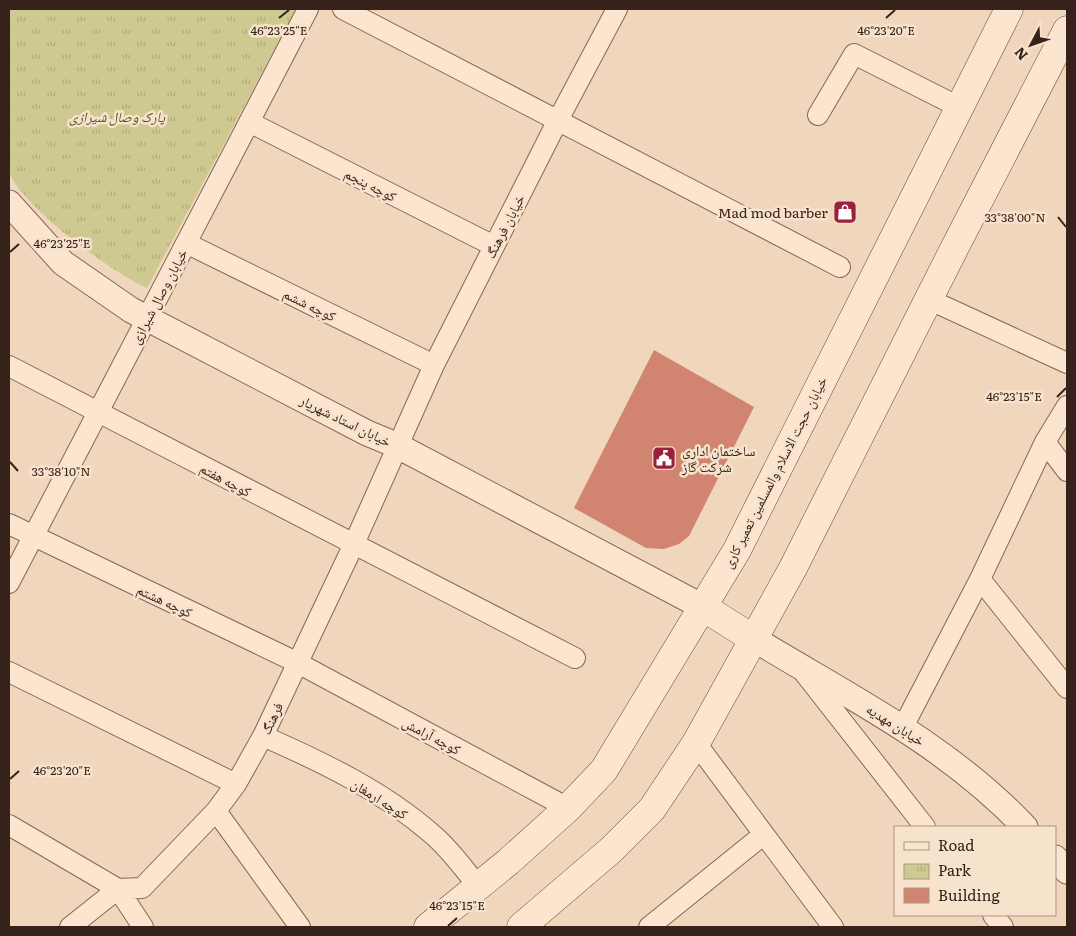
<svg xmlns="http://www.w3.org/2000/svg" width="1076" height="936" font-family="Literata,'Noto Naskh Arabic',serif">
	<defs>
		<pattern id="park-tufts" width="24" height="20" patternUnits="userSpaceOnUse" patternTransform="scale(1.25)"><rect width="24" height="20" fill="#cec990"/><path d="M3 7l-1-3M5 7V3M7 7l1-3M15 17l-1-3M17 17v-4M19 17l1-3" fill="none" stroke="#b2ac7c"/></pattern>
	</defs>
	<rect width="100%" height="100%" fill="#f0d6bc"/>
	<path fill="url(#park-tufts)" d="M 9,9 L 296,9 L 147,288 C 113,273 22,207 9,172 C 5,162 9,145 9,134 C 9,92 9,51 9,9 Z"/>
	<path fill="#d1846f" d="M 654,350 L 754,407 L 689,536 L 679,544 L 664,549 L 646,548 L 574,508 Z"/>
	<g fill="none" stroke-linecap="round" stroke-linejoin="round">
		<g stroke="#865" stroke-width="22">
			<path id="minor" d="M 343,9 L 840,267
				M 818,115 L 854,54 L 959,107
				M 249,122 L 494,246
				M 186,243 L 434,365
				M 928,299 L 1067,363
				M 9,366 L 575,658
				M 1045,442 L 1067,471
				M 9,524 L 296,662 L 568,808
				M 980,579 L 1067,688
				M 9,583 L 308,9
				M 802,670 L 925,827
				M 9,672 L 236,784
				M 903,727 L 980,579 L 1045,442 L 1067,406
				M 263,736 C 322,762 383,791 432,834 C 450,849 463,868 478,886
				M 696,743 L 833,927
				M 216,811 L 300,927
				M 9,825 L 118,889 L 143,927
				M 993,915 L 1003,927
				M 70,927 L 118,889 L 142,888 L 216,811 L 236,784 L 263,736 L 353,546 L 434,365 L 558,120 L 617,9
				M 649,927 L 763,835"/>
		</g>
		<g stroke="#865" stroke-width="27">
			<path id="tertiary" d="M 9,203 L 63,263 L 131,310 L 367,433 L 396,445 L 701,606
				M 754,639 C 851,698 946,744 1025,827
				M 1055,858 L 1067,871"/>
		</g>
		<g stroke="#6a4738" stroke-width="29">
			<path id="secondary" d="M 701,606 L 754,639
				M 428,927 L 508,862 L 568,808 L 604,770 L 737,550 L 1009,9
				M 521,927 L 611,850 L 652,809 L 696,743 L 793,568 L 955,247 L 1067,30"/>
		</g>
		<use href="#minor" stroke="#fbe5cf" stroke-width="20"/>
		<use href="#tertiary" stroke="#fbe5cf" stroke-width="25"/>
		<use href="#secondary" stroke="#fbe5cf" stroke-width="28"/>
	</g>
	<path fill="none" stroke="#36221a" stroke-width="2" d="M 279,18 L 289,10M 886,18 L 895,10M 1058,217 L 1066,227M 10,252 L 19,244M 1057,397 L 1066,388M 10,462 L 18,471M 10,779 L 19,771M 448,926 L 457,918"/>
	<defs>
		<g id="shop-square" transform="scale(1.25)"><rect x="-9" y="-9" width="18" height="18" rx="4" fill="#9a213b" stroke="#f7e2cc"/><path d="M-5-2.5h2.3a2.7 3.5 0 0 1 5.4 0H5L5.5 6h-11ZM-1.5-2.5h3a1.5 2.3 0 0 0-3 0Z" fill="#fff"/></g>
		<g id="civic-square" transform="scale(1.25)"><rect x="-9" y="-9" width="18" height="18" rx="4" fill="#9a213b" stroke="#f7e2cc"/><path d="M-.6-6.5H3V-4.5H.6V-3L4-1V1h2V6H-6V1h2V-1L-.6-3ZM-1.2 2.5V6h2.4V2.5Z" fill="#fff"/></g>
	</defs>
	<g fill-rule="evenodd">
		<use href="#shop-square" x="845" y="212"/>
		<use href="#civic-square" x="664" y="458"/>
	</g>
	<g text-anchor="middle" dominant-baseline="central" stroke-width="5" stroke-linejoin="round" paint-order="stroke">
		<g font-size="14" font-style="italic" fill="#515420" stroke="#f7e2cc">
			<text x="117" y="116">پارک وصال شیرازی</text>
		</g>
		<g font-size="14" fill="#36221a" stroke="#f7e2cc">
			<text transform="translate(371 184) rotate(27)">کوچه پنجم</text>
			<text transform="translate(504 226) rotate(-63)">خیابان فرهنگ</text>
			<text transform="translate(158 296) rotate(-62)">خیابان وصال شیرازی</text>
			<text transform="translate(310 304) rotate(26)">کوچه ششم</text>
			<text transform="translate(346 420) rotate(26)">خیابان استاد شهریار</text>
			<text transform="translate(774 472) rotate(-63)">خیابان حجت الاسلام والمسلمین تعمیر کاری</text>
			<text transform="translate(226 479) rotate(28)">کوچه هفتم</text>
			<text transform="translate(165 600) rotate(25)">کوچه هشتم</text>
			<text transform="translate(271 718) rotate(-65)">فرهنگ</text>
			<text transform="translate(896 724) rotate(32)">خیابان مهدیه</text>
			<text transform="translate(432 735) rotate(28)">کوچه آرامش</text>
			<text transform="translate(380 798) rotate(32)">کوچه ارمغان</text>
		</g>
		<g font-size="14" fill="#36221a" stroke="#f7e2cc" text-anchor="end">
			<text x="828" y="212">Mad mod barber</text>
			<text x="682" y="450" text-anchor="start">ساختمان اداری<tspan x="682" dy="16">شرکت گاز</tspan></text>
		</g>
	</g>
	<g font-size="12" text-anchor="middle" fill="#36221a" stroke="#f7e2cc" stroke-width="5" stroke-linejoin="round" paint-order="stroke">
		<text x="279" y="35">46°23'25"E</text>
		<text x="886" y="35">46°23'20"E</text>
		<text x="1015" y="222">33°38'00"N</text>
		<text x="62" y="248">46°23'25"E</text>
		<text x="1014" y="401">46°23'15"E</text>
		<text x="61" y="476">33°38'10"N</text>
		<text x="62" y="775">46°23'20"E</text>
		<text x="457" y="910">46°23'15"E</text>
	</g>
	<rect width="1076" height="936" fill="none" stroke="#36221a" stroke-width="20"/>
	<rect x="894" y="826" width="162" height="90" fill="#f7e2cc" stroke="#aa9585"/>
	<rect x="904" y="842" width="25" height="8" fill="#fbe5cf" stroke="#aa9585"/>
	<text x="938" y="851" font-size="15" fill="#36221a">Road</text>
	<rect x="904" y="864" width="25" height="15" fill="url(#park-tufts)" stroke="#aa9585"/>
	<text x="938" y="876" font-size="15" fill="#36221a">Park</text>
	<rect x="904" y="888" width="25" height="15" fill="#d1846f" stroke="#aa9585"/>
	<text x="938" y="901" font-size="15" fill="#36221a">Building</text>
	<g transform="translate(1031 45) rotate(229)" stroke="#f7e2cc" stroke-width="4" paint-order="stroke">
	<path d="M0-4L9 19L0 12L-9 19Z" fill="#36221a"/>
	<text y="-8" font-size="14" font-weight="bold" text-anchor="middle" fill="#36221a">N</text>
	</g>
</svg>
